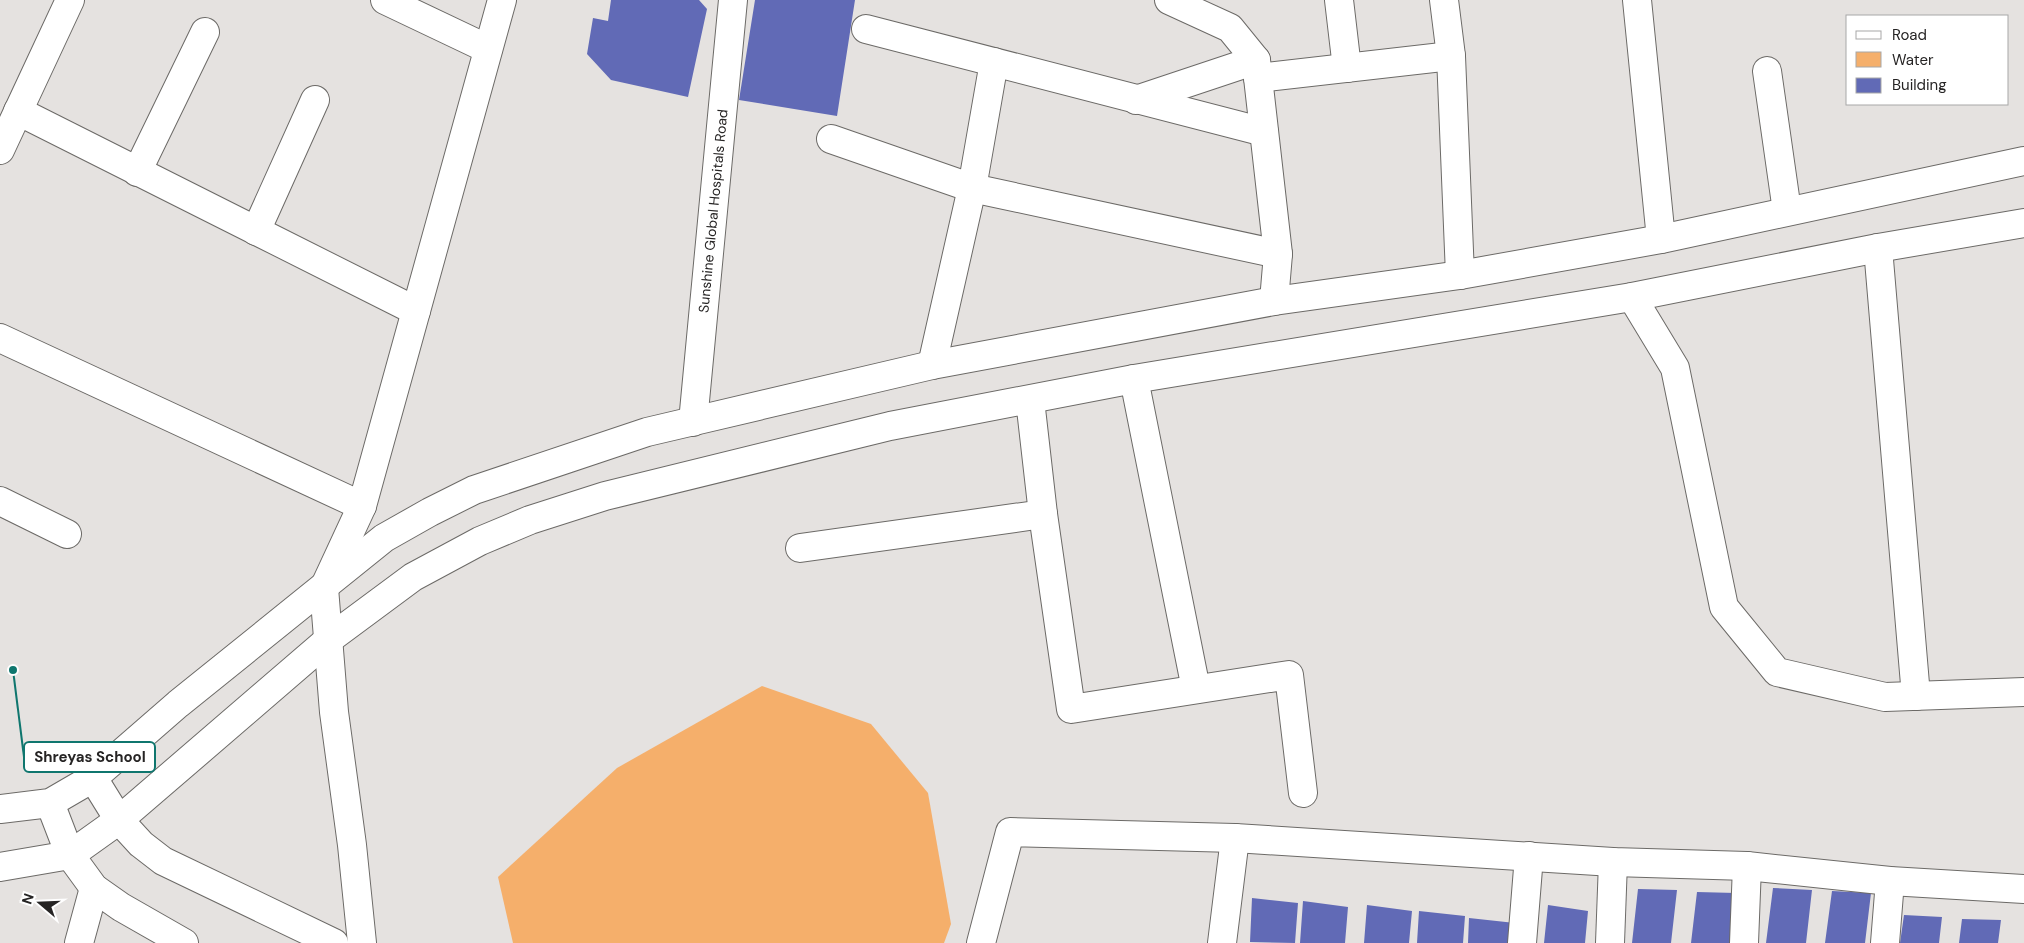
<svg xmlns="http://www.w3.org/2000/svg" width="2024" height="943" font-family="'DM Sans',sans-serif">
	<rect width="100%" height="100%" fill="#e5e2e0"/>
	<path fill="#f5af6b" d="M 762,686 L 871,724 L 928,793 L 951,924 L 944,943 L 513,943 L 498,877 L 617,768 Z"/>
	<path fill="#616ab6" d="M 611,0 L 699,0 L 707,9 L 688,97 L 611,80 L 587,54 L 593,18 L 608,21 Z
		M 755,0 L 855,0 L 837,116 L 739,100 Z
		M 1773,888 L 1812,890 L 1806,943 L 1766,943 Z
		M 1638,889 L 1677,890 L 1671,943 L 1632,943 Z
		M 1832,891 L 1871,893 L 1865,943 L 1825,943 Z
		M 1697,892 L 1736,893 L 1730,943 L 1691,943 Z
		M 1252,898 L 1298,903 L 1295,943 L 1250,942 Z
		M 1303,901 L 1348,907 L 1345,943 L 1300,943 Z
		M 1367,905 L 1412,911 L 1409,943 L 1364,943 Z
		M 1548,905 L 1588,911 L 1585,943 L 1544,943 Z
		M 1419,911 L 1465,916 L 1463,943 L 1417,943 Z
		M 1904,915 L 1942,917 L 1939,943 L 1900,943 Z
		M 1469,918 L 1515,923 L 1513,943 L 1468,943 Z
		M 1962,919 L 2001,920 L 1998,943 L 1959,943 Z"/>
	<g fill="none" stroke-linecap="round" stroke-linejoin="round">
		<g stroke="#6c6a67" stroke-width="30">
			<g id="minor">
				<path d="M 385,0 L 488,49"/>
				<path d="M 1169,0 L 1230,28 L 1256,60 L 1278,254 L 1274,301"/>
				<path d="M 1339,0 L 1347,68"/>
				<path d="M 1444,0 L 1451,56 L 1460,275"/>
				<path d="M 1637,0 L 1661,239"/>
				<path d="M 866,29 L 1264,132"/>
				<path d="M 1767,71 L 1787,211"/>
				<path d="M 1258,78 L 1451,56"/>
				<path d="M 1136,100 L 1256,60"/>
				<path d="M 18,111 L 416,311"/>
				<path d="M 831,139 L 972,188 L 1278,254"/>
				<path d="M 0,150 L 70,0"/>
				<path d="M 137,172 L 205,32"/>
				<path d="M 256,231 L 315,100"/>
				<path d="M 1878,248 L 1916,696"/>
				<path d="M 1632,297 L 1675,368 L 1724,607 L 1777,672 L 1885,697 L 2024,692"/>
				<path d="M 0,338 L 362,506"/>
				<path d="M 932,365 L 972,188 L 994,62"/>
				<path d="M 1134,379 L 1196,689"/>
				<path d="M 1030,400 L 1043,514 L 1071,709 L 1289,675 L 1303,793"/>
				<path id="s1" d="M 693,422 L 733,0"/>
				<path d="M 0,501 L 67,534"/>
				<path d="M 800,548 L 1043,514"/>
				<path d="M 93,778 L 119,820 L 141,844 L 163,861 L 334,943"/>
				<path d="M 50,803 L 70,855 L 94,888 L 121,907 L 184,943"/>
				<path d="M 79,943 L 94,888"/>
				<path d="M 362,943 L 352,845 L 334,712 L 324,588 L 362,506 L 502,0"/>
				<path d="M 981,943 L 1010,832 L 1235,838 L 1613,862 L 1747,866 L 1890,881 L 2024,889"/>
				<path d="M 1222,943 L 1235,838"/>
				<path d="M 1522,943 L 1529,856"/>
				<path d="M 1610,943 L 1613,862"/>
				<path d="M 1744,943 L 1747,866"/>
				<path d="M 1885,943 L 1890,881"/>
			</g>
		</g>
		<g stroke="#6c6a67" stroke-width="30">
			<path id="highway" d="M 0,809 L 50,803 L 93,778 L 178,704 L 384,538 L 430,512 L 474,490 L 647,432 L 932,365 L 1274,301 L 1460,275 L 1661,239 L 2024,161
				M 0,867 L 70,855 L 119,820 L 328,640 L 413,577 L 480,541 L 530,520 L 605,496 L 890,426 L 1134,379 L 1632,297 L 1878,248 L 2024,223"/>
		</g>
		<use href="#minor" stroke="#fff" stroke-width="28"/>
		<use href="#highway" stroke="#fff" stroke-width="28"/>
	</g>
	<g text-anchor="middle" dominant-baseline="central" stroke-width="4.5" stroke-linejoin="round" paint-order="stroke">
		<g font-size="14" fill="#262424" stroke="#fff">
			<text stroke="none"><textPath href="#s1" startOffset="212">Sunshine Global Hospitals Road</textPath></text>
		</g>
	</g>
	<path fill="none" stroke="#0f766e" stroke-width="2" d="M13 670L24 757"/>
	<circle fill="#0f766e" stroke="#fff" stroke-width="2" cx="13" cy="670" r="5"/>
	<rect fill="#fff" stroke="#0f766e" stroke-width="2" x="24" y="742" width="131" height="30" rx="5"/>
	<g font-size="15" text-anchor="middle" font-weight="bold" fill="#262424">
		<text x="90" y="762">Shreyas School</text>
	</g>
	<rect x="1846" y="15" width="162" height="90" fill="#ffffff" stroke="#a8a7a7"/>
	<rect x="1856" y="31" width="25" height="8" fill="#ffffff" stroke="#a8a7a7"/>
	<text x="1892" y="40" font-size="15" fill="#262424">Road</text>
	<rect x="1856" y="52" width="25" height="15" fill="#f5af6b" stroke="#a8a7a7"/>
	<text x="1892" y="65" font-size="15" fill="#262424">Water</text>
	<rect x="1856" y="78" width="25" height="15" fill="#616ab6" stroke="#a8a7a7"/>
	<text x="1892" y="90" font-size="15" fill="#262424">Building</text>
	<g transform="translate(40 903) rotate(289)" stroke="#ffffff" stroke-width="4" paint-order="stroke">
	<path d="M0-4L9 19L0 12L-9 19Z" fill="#262424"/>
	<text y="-8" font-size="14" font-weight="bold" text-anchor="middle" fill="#262424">N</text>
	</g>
</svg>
